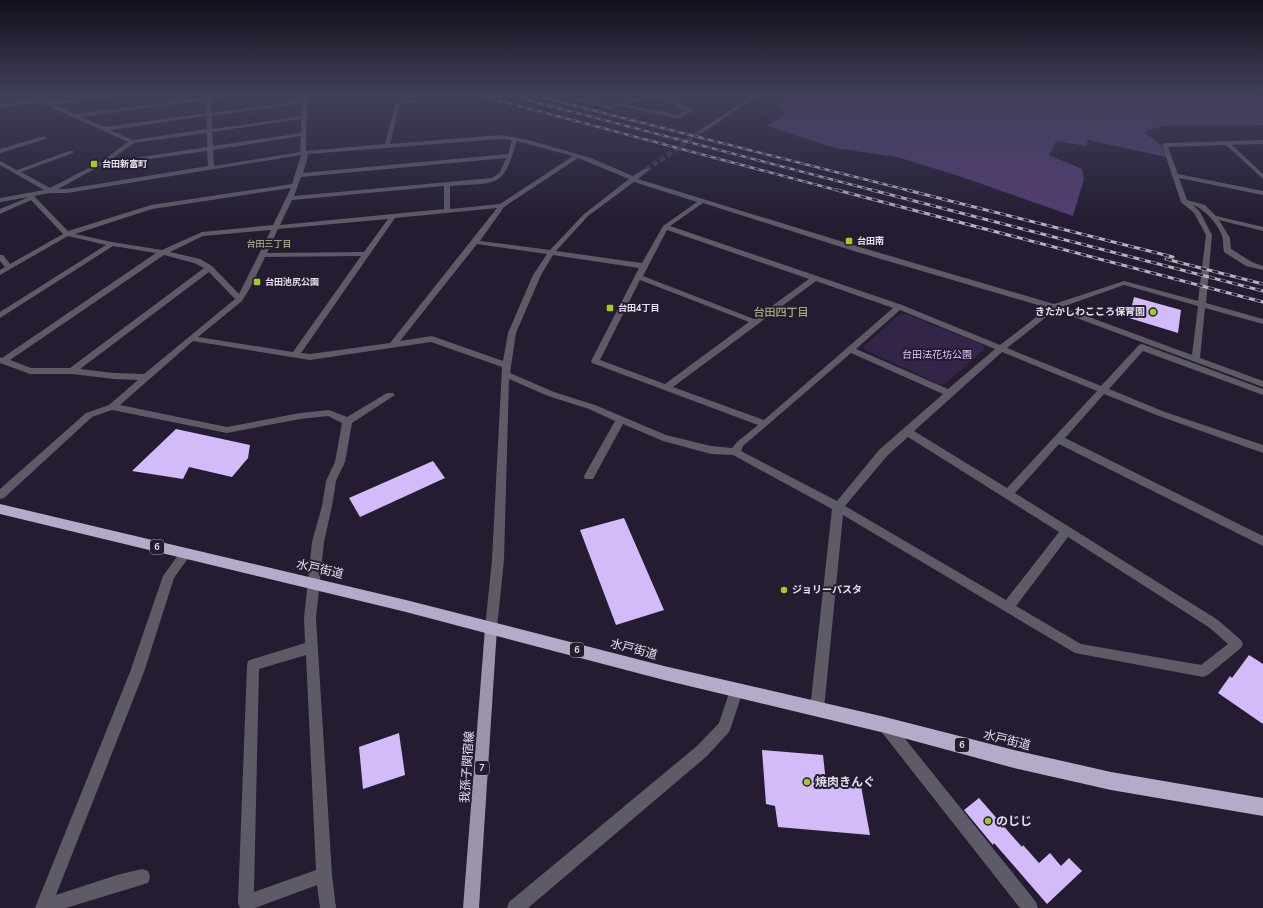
<svg xmlns="http://www.w3.org/2000/svg" width="1263" height="908" font-family="'Nunito Sans','Noto Sans JP',sans-serif">
	<rect width="100%" height="100%" fill="#251c31"/>
	<path fill="#332547" d="M 900,314 L 906,314 L 983,345 L 985,349 L 945,384 L 939,384 L 865,350 L 863,347 Z"/>
	<path fill="#543d72" d="M 794,94 L 1263,94 L 1263,125 L 1162,126 L 1144,132 L 1161,145 L 1166,157 L 1088,140 L 1086,146 L 1056,141 L 1049,155 L 1082,169 L 1084,179 L 1073,216 L 959,176 L 897,157 L 835,148 L 768,126 L 785,114 L 777,102 Z"/>
	<path fill="#d3baf9" d="M 1134,297 L 1181,310 L 1178,333 L 1129,318 Z
		M 176,429 L 250,445 L 248,458 L 232,477 L 189,467 L 183,479 L 132,471 Z
		M 433,461 L 445,478 L 360,517 L 349,498 Z
		M 624,518 L 664,610 L 616,625 L 580,530 Z
		M 1249,655 L 1263,664 L 1263,724 L 1218,693 L 1230,676 L 1232,678 Z
		M 399,733 L 405,775 L 363,789 L 359,747 Z
		M 762,750 L 823,755 L 826,783 L 861,786 L 870,835 L 778,827 L 775,806 L 766,804 Z
		M 979,798 L 1022,847 L 1023,845 L 1039,863 L 1050,853 L 1061,866 L 1069,858 L 1082,871 L 1047,904 L 994,843 L 993,845 L 964,810 Z"/>
	<g fill="none" stroke-linecap="round" stroke-linejoin="round">
		<path stroke="#42394d" stroke-width="5.5" stroke-dasharray="5.5 3" stroke-linecap="butt" d="M 646,170 L 700,132"/>
		<path fill="#5e5a66" fill-rule="evenodd" d="M 47,94 L 54,94 L 40,99 L 50,102 L 117,94 L 128,94 L 55,105 L 76,114 L 206,97 L 206,94 L 210,94 L 211,96 L 231,94 L 242,94 L 211,99 L 211,113 L 302,100 L 303,94 L 307,94 L 306,151 L 385,144 L 396,102 L 420,99 L 423,101 L 422,102 L 400,104 L 390,144 L 501,135 L 529,140 L 591,158 L 633,176 L 644,169 L 648,169 L 648,171 L 638,179 L 863,248 L 1054,304 L 1124,281 L 1198,301 L 1206,235 L 1194,213 L 1181,202 L 1162,145 L 1165,143 L 1263,140 L 1263,144 L 1232,145 L 1263,174 L 1263,179 L 1226,145 L 1168,147 L 1178,174 L 1263,191 L 1263,195 L 1179,178 L 1187,200 L 1205,205 L 1216,216 L 1263,227 L 1263,231 L 1219,220 L 1230,238 L 1231,249 L 1252,262 L 1263,266 L 1263,270 L 1246,266 L 1224,252 C 1223,248 1223,243 1223,239 C 1220,226 1205,209 1193,205 L 1200,212 L 1212,235 L 1206,303 L 1263,319 L 1263,324 L 1205,308 L 1200,358 L 1263,381 L 1263,387 L 1055,310 L 1007,348 L 1101,386 L 1139,345 L 1142,344 L 1263,389 L 1263,395 L 1143,351 L 1109,389 L 1165,412 L 1263,445 L 1263,453 L 1159,416 L 1104,394 L 1065,438 L 1263,536 L 1263,546 L 1059,444 L 1015,493 L 1218,620 L 1241,640 L 1243,644 L 1241,648 L 1208,675 L 1203,677 L 1075,653 L 843,515 L 824,709 L 822,714 L 817,716 L 812,714 L 810,709 L 832,509 L 733,455 L 711,454 L 663,441 L 623,424 L 593,479 L 585,479 L 584,476 L 615,421 L 589,409 L 548,396 L 509,379 L 504,560 L 497,628 L 495,632 L 491,634 L 487,632 L 485,628 L 492,560 L 502,367 L 431,342 L 310,360 L 193,341 L 120,405 L 227,427 L 300,413 L 329,410 L 347,417 L 387,393 L 393,393 L 395,395 L 352,423 L 345,462 L 336,481 L 332,506 L 324,542 L 316,618 L 332,875 L 336,908 L 320,908 L 317,885 L 255,908 L 240,908 L 238,903 L 247,665 L 248,661 L 253,659 L 305,643 L 304,618 L 312,542 L 322,506 L 326,481 L 335,462 L 342,423 L 328,416 L 300,419 L 227,433 L 112,410 L 92,417 L 4,498 L 0,499 L 0,489 L 86,413 L 109,405 L 138,380 L 114,379 L 72,374 L 30,374 L 0,363 L 0,357 L 2,358 L 156,253 L 113,246 L 0,318 L 0,312 L 106,245 L 68,236 L 0,275 L 0,270 L 5,267 L 0,261 L 0,255 L 3,255 L 10,264 L 63,234 L 31,200 L 0,214 L 0,209 L 29,197 L 0,202 L 0,198 L 44,190 L 0,165 L 0,161 L 17,170 L 69,151 L 73,151 L 73,153 L 21,172 L 50,188 L 104,160 L 128,142 L 40,102 L 0,108 L 0,104 L 31,100 L 31,98 ZM 206,100 L 206,113 L 105,127 L 81,117 ZM 302,103 L 302,116 L 212,129 L 212,116 ZM 206,116 L 207,129 L 133,140 L 110,130 ZM 301,119 L 301,133 L 213,146 L 212,132 ZM 207,133 L 207,147 L 108,162 L 134,143 ZM 301,136 L 300,152 L 214,166 L 213,150 ZM 501,139 L 512,140 L 508,154 L 303,173 L 308,156 L 307,154 ZM 517,141 L 573,156 L 500,204 L 450,209 L 450,186 C 496,182 503,190 517,141 ZM 207,151 L 208,166 L 67,189 L 58,189 L 100,166 ZM 301,155 L 292,184 L 151,205 L 68,231 L 34,196 L 50,193 L 67,193 ZM 506,158 L 500,172 L 492,178 L 294,196 L 301,177 ZM 578,158 L 629,179 L 584,214 L 550,250 L 480,241 L 504,207 ZM 634,182 L 697,202 L 663,226 L 642,263 L 556,251 L 588,216 ZM 444,186 L 444,209 L 280,225 L 292,200 ZM 291,188 L 273,225 L 202,232 L 162,250 L 112,242 L 75,234 L 152,209 ZM 703,203 L 857,252 L 1048,308 L 1000,345 L 902,305 L 670,226 ZM 497,208 L 390,343 L 310,354 L 301,353 L 395,218 ZM 388,219 L 364,252 L 267,253 L 278,229 ZM 271,230 L 239,294 L 212,266 L 200,259 L 170,252 L 203,236 ZM 667,230 L 809,279 L 754,319 L 643,276 ZM 477,244 L 547,254 L 533,275 L 508,333 L 503,361 L 432,336 L 400,341 ZM 164,255 L 194,263 L 204,268 L 70,368 L 31,368 L 10,360 ZM 553,255 L 639,268 L 591,361 L 592,363 L 758,425 L 737,442 L 732,448 L 711,446 L 666,435 L 595,405 L 554,392 L 510,373 L 516,333 L 541,275 ZM 361,256 L 293,352 L 198,337 L 242,301 L 250,288 L 265,257 ZM 209,272 L 235,299 L 144,374 L 114,373 L 80,369 ZM 640,280 L 749,322 L 665,384 L 600,360 ZM 816,281 L 893,308 L 764,420 L 673,387 ZM 1124,285 L 1198,306 L 1192,355 L 1062,307 ZM 900,310 L 995,349 L 948,389 L 856,349 ZM 1002,352 L 1097,391 L 1007,488 L 914,431 ZM 851,353 L 943,394 L 879,450 L 837,501 L 741,451 L 743,446 ZM 908,437 L 1059,532 L 1006,600 L 845,506 L 887,456 ZM 1068,537 L 1210,628 L 1228,644 L 1201,665 L 1081,644 L 1016,606 ZM 306,655 L 316,870 L 254,892 L 259,669 Z
			M 552,94 L 559,94 L 610,105 L 651,94 L 662,94 L 693,111 L 678,119 L 620,106 L 610,109 ZM 657,95 L 686,111 L 677,115 L 626,104 Z
			M 755,94 L 761,94 L 702,133 L 697,132 Z
			M 44,136 L 47,138 L 46,139 L 0,153 L 0,149 Z
			M 185,549 L 189,551 L 191,554 L 174,578 L 144,672 L 56,895 L 117,875 L 142,869 L 148,871 L 150,877 L 148,883 L 66,908 L 35,908 L 130,672 L 163,576 L 181,551 Z
			M 736,685 L 741,687 L 743,691 L 731,727 L 729,732 L 707,756 L 528,908 L 507,908 L 509,902 L 697,746 L 719,723 L 731,687 Z
			M 885,718 L 890,720 L 1036,902 L 1038,908 L 1020,908 L 880,730 L 878,725 L 880,720 Z"/>
		<path fill="#9c94ab" fill-rule="evenodd" d="M 491,622 L 495,624 L 497,628 L 479,908 L 463,908 L 485,628 L 487,624 Z"/>
		<path fill="#b5aac7" fill-rule="evenodd" d="M 0,504 L 406,600 L 664,666 L 885,717 L 1014,750 L 1111,772 L 1263,798 L 1263,816 L 1111,790 L 1014,768 L 885,733 L 664,680 L 406,612 L 0,514 Z"/>
		<g stroke="#b7b0c1" stroke-width="2.5">
			<path id="rail-far1" d="M 474,94 L 840,191
				M 504,94 L 876,191
				M 529,94 L 911,191"/>
		</g>
		<g stroke="#b7b0c1" stroke-width="3">
			<path id="rail" d="M 837,190 L 1263,302
				M 872,190 L 1263,291
				M 907,190 L 1173,257
				M 1166,259 L 1263,284"/>
		</g>
		<use href="#rail-far1" stroke="#251c31" stroke-width="1.5" stroke-dasharray="5" stroke-linecap="butt"/>
		<use href="#rail" stroke="#251c31" stroke-width="2" stroke-dasharray="6" stroke-linecap="butt"/>
	</g>
	<linearGradient id="sky" x2="0" y2="1"><stop stop-color="#140f1b"/><stop offset="0.43" stop-color="#40405a"/><stop offset="1" stop-color="#40405a" stop-opacity="0"/></linearGradient>
	<rect width="1263" height="221" fill="url(#sky)"/>
	<g fill="#a3c926" stroke="#251c31" stroke-width="1.5">
		<rect x="90" y="160" width="8" height="8" rx="2"/>
		<rect x="845" y="237" width="8" height="8" rx="2"/>
		<rect x="253" y="278" width="8" height="8" rx="2"/>
		<rect x="606" y="304" width="8" height="8" rx="2"/>
		<circle cx="1153" cy="312" r="4"/>
		<circle cx="784" cy="590" r="4"/>
		<circle cx="807" cy="782" r="4"/>
		<circle cx="988" cy="821" r="4"/>
	</g>
	<g text-anchor="middle" dominant-baseline="central" stroke-width="4" stroke-linejoin="round" paint-order="stroke">
		<g font-size="9" font-weight="bold" fill="#e5dfee" stroke="#251c31" text-anchor="start">
			<text x="102" y="164">台田新富町</text>
			<text x="857" y="241">台田南</text>
			<text x="265" y="282">台田池尻公園</text>
			<text x="618" y="308">台田4丁目</text>
		</g>
		<g font-size="9" fill="#b7cd84" stroke="#251c31">
			<text x="269" y="244">台田三丁目</text>
		</g>
		<g fill="#251c31" stroke="#aba4b5" stroke-width="1">
			<rect x="150" y="540" width="14" height="14" rx="3"/>
			<rect x="570" y="643" width="14" height="14" rx="3"/>
			<rect x="955" y="738" width="14" height="14" rx="3"/>
			<rect x="475" y="761" width="14" height="14" rx="3"/>
		</g>
		<g font-size="9" font-weight="bold" fill="#e5dfee">
			<text x="157" y="547">6</text>
			<text x="577" y="650">6</text>
			<text x="962" y="745">6</text>
			<text x="482" y="768">7</text>
		</g>
		<g font-size="10" font-weight="bold" fill="#e5dfee" stroke="#251c31" text-anchor="end">
			<text x="1145" y="312">きたかしわこころ保育園</text>
			<text x="792" y="590" text-anchor="start">ジョリーパスタ</text>
		</g>
		<g font-size="10" fill="#ddcafc" stroke="#251c31">
			<text x="937" y="355">台田法花坊公園</text>
		</g>
		<g font-size="11" fill="#b7cd84" stroke="#251c31">
			<text x="781" y="312">台田四丁目</text>
		</g>
		<g font-size="12" fill="#e5dfee" stroke="#251c31">
			<text transform="translate(320 569) rotate(13)">水戸街道</text>
			<text transform="translate(634 649) rotate(15)">水戸街道</text>
			<text transform="translate(1007 740) rotate(14)">水戸街道</text>
			<text transform="translate(467 767) rotate(-86)">我孫子関宿線</text>
		</g>
		<g font-size="12" font-weight="bold" fill="#e5dfee" stroke="#251c31" text-anchor="start">
			<text x="815" y="782">焼肉きんぐ</text>
			<text x="996" y="821">のじじ</text>
		</g>
	</g>
</svg>
